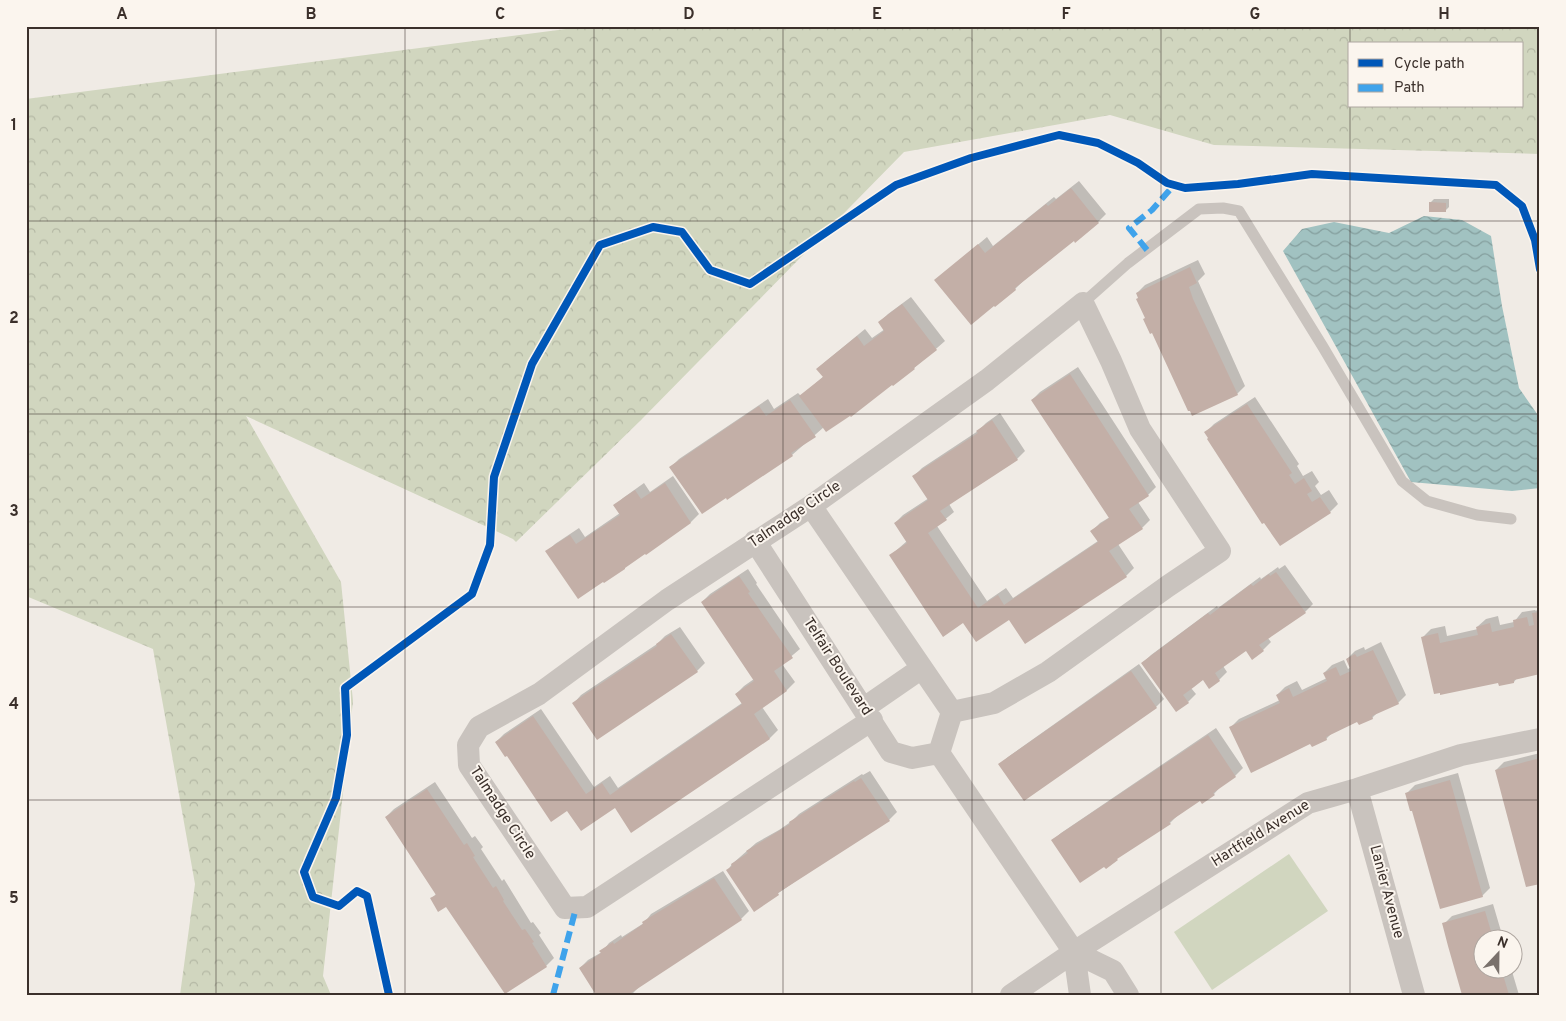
<svg xmlns="http://www.w3.org/2000/svg" width="1566" height="1021" font-family="Overpass,sans-serif">
	<defs>
		<pattern id="forest-crowns" width="20" height="18" patternUnits="userSpaceOnUse" patternTransform="scale(1.25)"><rect width="20" height="18" fill="#d1d6bf"/><path d="M2 6a3 3 0 1 1 6 0M12 15a3 3 0 1 1 6 0" fill="none" stroke="#b4b8a4"/></pattern>
		<pattern id="water-waves" width="16" height="10" patternUnits="userSpaceOnUse" patternTransform="scale(1.25)"><rect width="16" height="10" fill="#a1c2c1"/><path d="M0 5q4-4 8 0t8 0" fill="none" stroke="#849e9d"/></pattern>
	</defs>
	<rect width="100%" height="100%" fill="#f0ebe5"/>
	<path fill="url(#forest-crowns)" fill-rule="evenodd" d="M 589,26 L 1540,26 L 1540,154 L 1214,145 L 1110,115 L 904,152 L 641,420 L 516,542 L 513,539 L 246,416 L 341,582 L 353,701 L 323,976 L 331,995 L 180,995 L 195,884 L 153,649 L 26,596 L 26,99 ZM 1350,44 L 1522,44 L 1522,106 L 1350,106 Z"/>
	<path fill="#d1d6bf" d="M 1289,854 L 1328,911 L 1212,990 L 1174,932 Z"/>
	<path fill="url(#water-waves)" d="M 1424,216 L 1462,220 L 1491,236 L 1502,306 L 1519,388 L 1540,418 L 1540,488 L 1512,491 L 1411,482 L 1283,251 L 1302,229 L 1334,222 L 1389,233 Z"/>
	<path fill="#0003" d="M 1079,181 L 1106,214 L 1098,222 L 1074,240 L 1023,281 L 1015,289 L 936,280 L 987,237 L 993,246 L 1054,197 L 1056,199 Z
		M 1434,199 L 1449,199 L 1449,207 L 1445,211 L 1430,203 Z
		M 1198,260 L 1205,274 L 1198,281 L 1245,386 L 1237,394 L 1146,318 L 1137,293 L 1145,285 Z
		M 911,297 L 945,341 L 914,368 L 893,384 L 824,427 L 792,455 L 671,467 L 679,459 L 768,399 L 774,409 L 798,393 L 801,396 L 824,376 L 817,369 L 825,362 L 865,329 L 872,338 L 885,329 L 880,322 L 888,314 Z
		M 1078,367 L 1156,487 L 1148,495 L 1138,502 L 1150,520 L 1142,528 L 1118,544 L 1134,568 L 1126,576 L 964,622 L 891,555 L 907,541 L 895,523 L 903,515 L 929,498 L 914,476 L 922,468 L 978,431 L 986,423 L 1000,413 L 1025,451 L 1017,459 L 949,504 L 954,512 L 937,526 L 987,601 L 1006,588 L 1013,598 L 1098,541 L 1092,531 L 1100,523 L 1110,517 L 1032,400 L 1040,392 Z
		M 1255,397 L 1299,464 L 1297,466 L 1303,476 L 1312,471 L 1319,482 L 1315,486 L 1321,495 L 1329,490 L 1338,504 L 1330,512 L 1280,544 L 1206,432 L 1214,424 Z
		M 673,476 L 699,514 L 691,522 L 647,553 L 547,552 L 555,544 L 579,528 L 585,537 L 620,513 L 615,506 L 623,498 L 644,483 L 650,492 Z
		M 1285,565 L 1313,604 L 1305,612 L 1267,637 L 1271,642 L 1263,650 L 1246,649 L 1223,666 L 1227,672 L 1219,680 L 1203,678 L 1191,688 L 1196,694 L 1188,702 L 1143,663 L 1151,655 L 1217,606 L 1218,608 L 1260,577 L 1261,579 L 1278,567 L 1279,569 Z
		M 748,569 L 757,583 L 756,584 L 800,649 L 782,664 L 795,682 L 787,690 L 762,707 L 778,730 L 770,738 L 632,831 L 615,806 L 568,809 L 507,754 L 496,742 L 504,734 L 541,709 L 594,787 L 610,776 L 618,788 L 742,703 L 736,694 L 744,686 L 754,679 L 702,602 L 710,594 Z
		M 1540,607 L 1540,673 L 1517,678 L 1514,682 L 1499,681 L 1423,637 L 1431,629 L 1445,626 L 1447,636 L 1478,629 L 1477,627 L 1486,619 L 1498,616 L 1500,625 L 1514,622 L 1522,612 L 1535,610 L 1536,611 Z
		M 680,627 L 705,663 L 697,671 L 574,703 L 581,695 L 657,644 L 665,636 Z
		M 1381,642 L 1406,695 L 1398,703 L 1377,713 L 1372,718 L 1358,721 L 1333,732 L 1326,739 L 1311,742 L 1231,727 L 1239,719 L 1280,700 L 1277,695 L 1285,687 L 1297,681 L 1302,690 L 1327,678 L 1324,673 L 1332,665 L 1344,660 L 1348,669 L 1351,667 L 1347,659 L 1355,651 L 1364,647 L 1365,650 Z
		M 1139,664 L 1164,699 L 1156,707 L 1024,800 L 1000,765 L 1008,757 Z
		M 1216,728 L 1243,768 L 1235,776 L 1222,785 L 1214,794 L 1200,799 L 1178,815 L 1170,823 L 1053,840 L 1061,833 Z
		M 1540,753 L 1540,882 L 1496,770 L 1504,762 Z
		M 870,771 L 897,812 L 889,820 L 820,864 L 754,910 L 728,870 L 732,864 L 756,843 L 779,830 L 792,821 L 799,814 L 862,774 L 863,775 Z
		M 1458,773 L 1490,888 L 1482,896 L 1413,809 L 1407,793 L 1415,785 Z
		M 435,782 L 472,838 L 475,836 L 483,847 L 481,849 L 502,881 L 504,879 L 531,923 L 533,922 L 541,933 L 539,935 L 554,958 L 546,966 L 447,905 L 431,899 L 437,893 L 386,817 L 394,809 Z
		M 723,871 L 749,911 L 741,919 L 640,986 L 631,995 L 580,968 L 588,960 L 602,952 L 609,943 L 621,935 L 622,937 L 644,923 L 651,914 Z
		M 1493,904 L 1503,938 L 1484,938 L 1484,968 L 1511,968 L 1519,995 L 1464,995 L 1444,924 L 1452,916 Z"/>
	<path fill="#c3afa7" d="M 1071,188 L 1099,223 L 1075,243 L 1074,241 L 1015,288 L 1016,290 L 995,307 L 994,306 L 971,325 L 934,280 L 978,244 L 985,253 L 1046,204 L 1048,206 Z
		M 1429,202 L 1446,203 L 1446,212 L 1429,212 Z
		M 1190,267 L 1197,283 L 1189,287 L 1193,299 L 1238,395 L 1192,416 L 1190,411 L 1188,411 L 1152,333 L 1150,334 L 1143,319 L 1145,318 L 1136,299 L 1138,298 L 1136,293 Z
		M 902,304 L 937,350 L 914,368 L 915,369 L 893,386 L 892,385 L 851,417 L 850,416 L 826,432 L 799,396 L 823,377 L 816,369 L 857,336 L 864,346 L 884,331 L 878,322 Z
		M 1070,374 L 1149,496 L 1129,509 L 1143,529 L 1109,551 L 1127,577 L 1025,644 L 1009,620 L 976,642 L 963,623 L 943,637 L 889,555 L 907,543 L 894,523 L 928,500 L 912,476 L 978,433 L 976,431 L 992,420 L 1018,460 L 940,511 L 947,520 L 928,533 L 978,608 L 998,595 L 1004,605 L 1098,542 L 1090,531 L 1109,518 L 1031,400 Z
		M 790,400 L 816,437 L 791,453 L 793,456 L 727,500 L 726,498 L 702,514 L 669,467 L 759,406 L 766,416 Z
		M 1247,404 L 1292,473 L 1289,475 L 1295,484 L 1304,478 L 1312,491 L 1307,494 L 1312,502 L 1320,497 L 1331,513 L 1280,546 L 1264,523 L 1262,524 L 1207,439 L 1208,438 L 1204,432 Z
		M 665,483 L 691,523 L 646,555 L 645,554 L 625,568 L 625,569 L 604,583 L 603,582 L 578,599 L 545,551 L 570,535 L 576,544 L 620,515 L 613,505 L 635,490 L 641,499 Z
		M 1276,572 L 1306,613 L 1259,645 L 1264,651 L 1252,660 L 1246,651 L 1215,673 L 1220,681 L 1209,689 L 1203,680 L 1194,687 L 1183,695 L 1189,703 L 1176,712 L 1141,663 L 1208,613 L 1210,615 L 1251,584 L 1253,586 L 1269,574 L 1270,576 Z
		M 739,576 L 750,592 L 748,593 L 793,658 L 774,671 L 787,691 L 754,714 L 770,739 L 631,833 L 615,808 L 581,831 L 567,811 L 551,822 L 507,756 L 505,757 L 495,742 L 533,716 L 586,794 L 602,783 L 610,795 L 742,704 L 735,694 L 754,681 L 701,602 Z
		M 1540,612 L 1540,674 L 1514,680 L 1514,683 L 1499,686 L 1498,683 L 1440,695 L 1440,693 L 1434,694 L 1421,637 L 1438,633 L 1440,643 L 1478,635 L 1476,627 L 1490,623 L 1492,632 L 1514,627 L 1513,620 L 1527,617 L 1529,626 L 1534,625 L 1532,613 Z
		M 671,634 L 698,672 L 597,740 L 572,703 L 651,650 L 657,646 L 656,644 Z
		M 1373,650 L 1399,704 L 1372,716 L 1373,719 L 1359,725 L 1357,722 L 1326,737 L 1327,740 L 1312,747 L 1310,744 L 1251,773 L 1229,727 L 1280,703 L 1276,695 L 1289,688 L 1293,697 L 1327,681 L 1323,673 L 1336,667 L 1340,676 L 1351,671 L 1346,659 L 1355,654 L 1357,657 Z
		M 1131,671 L 1157,708 L 1024,801 L 998,764 Z
		M 1208,735 L 1236,777 L 1213,793 L 1215,795 L 1202,804 L 1200,801 L 1169,822 L 1171,824 L 1117,859 L 1118,860 L 1106,869 L 1104,867 L 1080,883 L 1051,840 Z
		M 1540,758 L 1540,884 L 1526,887 L 1495,770 Z
		M 861,778 L 890,821 L 778,893 L 779,895 L 754,912 L 726,870 L 732,866 L 731,864 L 748,853 L 746,851 L 790,824 L 789,822 L 854,781 L 855,782 Z
		M 1450,780 L 1483,897 L 1440,909 L 1412,811 L 1410,811 L 1405,793 Z
		M 427,789 L 464,845 L 467,843 L 475,856 L 473,857 L 493,888 L 496,886 L 504,900 L 503,901 L 522,930 L 525,929 L 534,942 L 532,943 L 547,967 L 505,994 L 446,907 L 438,912 L 430,898 L 436,895 L 385,817 Z
		M 714,878 L 742,920 L 631,993 L 632,995 L 596,995 L 579,968 L 601,953 L 599,951 L 613,942 L 614,944 L 643,924 L 642,922 Z
		M 1485,911 L 1493,938 L 1484,938 L 1484,968 L 1501,968 L 1509,995 L 1462,995 L 1448,946 L 1442,923 Z"/>
	<g fill="none" stroke-linecap="round" stroke-linejoin="round">
		<path stroke="#c9c3be" stroke-width="11" d="M 1083,303 L 1128,263 L 1199,209 L 1223,208 L 1239,211 L 1323,347 L 1402,481 L 1427,501 L 1477,515 L 1511,519"/>
		<path stroke="#c9c3be" stroke-width="22" d="M 811,506 L 952,712
			M 755,541 L 891,752 L 912,758 L 939,753
			M 864,708 L 922,668
			M 872,720 L 587,907 L 565,908 L 469,765 L 468,745 L 479,727 L 539,694 L 667,600 L 811,506 L 987,380 L 1083,303 L 1111,361 L 1140,429 L 1220,551 L 1168,586 L 1048,672 L 994,703 L 952,712
			M 939,753 L 1074,952 L 1080,995
			M 939,753 L 952,712
			M 1357,789 L 1414,995
			M 1074,952 L 1113,971 L 1128,995
			M 1011,995 L 1074,952 L 1308,803 L 1357,789 L 1461,755 L 1540,739"/>
		<path stroke="#3fa3eb" stroke-width="6" stroke-dasharray="12 6" stroke-linecap="butt" d="M 1147,250 L 1129,228 L 1152,210 L 1174,185
			M 553,995 L 576,908"/>
		<g stroke="#fbf5ee" stroke-width="11">
			<path id="cycleway" d="M 389,995 L 367,896 L 357,891 L 339,906 L 313,897 L 304,872 L 336,798 L 347,735 L 345,688 L 472,594 L 490,545 L 494,477 L 532,364 L 600,245 L 653,227 L 682,232 L 710,270 L 750,284 L 896,185 L 971,158 L 1059,135 L 1098,143 L 1138,163 L 1167,183 L 1185,188 L 1238,184 L 1312,174 L 1496,185 L 1522,206 L 1535,240 L 1540,269"/>
		</g>
		<use href="#cycleway" stroke="#0057b8" stroke-width="8"/>
	</g>
	<path fill="none" stroke="#3b302b" stroke-width="1" stroke-opacity="0.55" d="M 216,26 L 216,995M 405,26 L 405,995M 594,26 L 594,995M 783,26 L 783,995M 972,26 L 972,995M 1161,26 L 1161,995M 1350,26 L 1350,995M 26,221 L 1540,221M 26,414 L 1540,414M 26,607 L 1540,607M 26,800 L 1540,800"/>
	<g text-anchor="middle" dominant-baseline="central" stroke-width="4" stroke-linejoin="round" paint-order="stroke">
		<g font-size="15" fill="#3b302b" stroke="#fbf5ee">
			<text transform="translate(795 515) rotate(-34)">Talmadge Circle</text>
			<text transform="translate(837 667) rotate(57)">Telfair Boulevard</text>
			<text transform="translate(502 813) rotate(57)">Talmadge Circle</text>
			<text transform="translate(1261 834) rotate(-32)">Hartfield Avenue</text>
			<text transform="translate(1386 892) rotate(75)">Lanier Avenue</text>
		</g>
	</g>
	<rect width="1566" height="1021" fill="none" stroke="#fbf5ee" stroke-width="55"/>
	<rect x="1348" y="42" width="175" height="65" fill="#fbf5ee" stroke="#aea6a0"/>
	<rect x="1358" y="59" width="25" height="8" fill="#0057b8" stroke="#aea6a0"/>
	<text x="1394" y="68" font-size="15" fill="#3b302b">Cycle path</text>
	<rect x="1358" y="84" width="25" height="8" fill="#3fa3eb" stroke="#aea6a0"/>
	<text x="1394" y="92" font-size="15" fill="#3b302b">Path</text>
	<g transform="translate(1498 954) rotate(22)"><circle r="24" fill="#fbf5ee" stroke="#aea6a0"/>
	<path d="M0-4L9 19L0 12L-9 19Z" fill="#7a716c"/>
	<text y="-8" font-size="14" font-weight="bold" text-anchor="middle" fill="#3b302b">N</text>
	</g>
	<rect x="28" y="28" width="1510" height="966" fill="none" stroke="#3b302b" stroke-width="2"/>
	<g font-size="16" text-anchor="middle" font-weight="bold" fill="#3b302b">
		<text x="122" y="19">A</text>
		<text x="311" y="19">B</text>
		<text x="500" y="19">C</text>
		<text x="689" y="19">D</text>
		<text x="877" y="19">E</text>
		<text x="1066" y="19">F</text>
		<text x="1255" y="19">G</text>
		<text x="1444" y="19">H</text>
		<text x="14" y="130">1</text>
		<text x="14" y="323">2</text>
		<text x="14" y="516">3</text>
		<text x="14" y="709">4</text>
		<text x="14" y="903">5</text>
	</g>
</svg>
